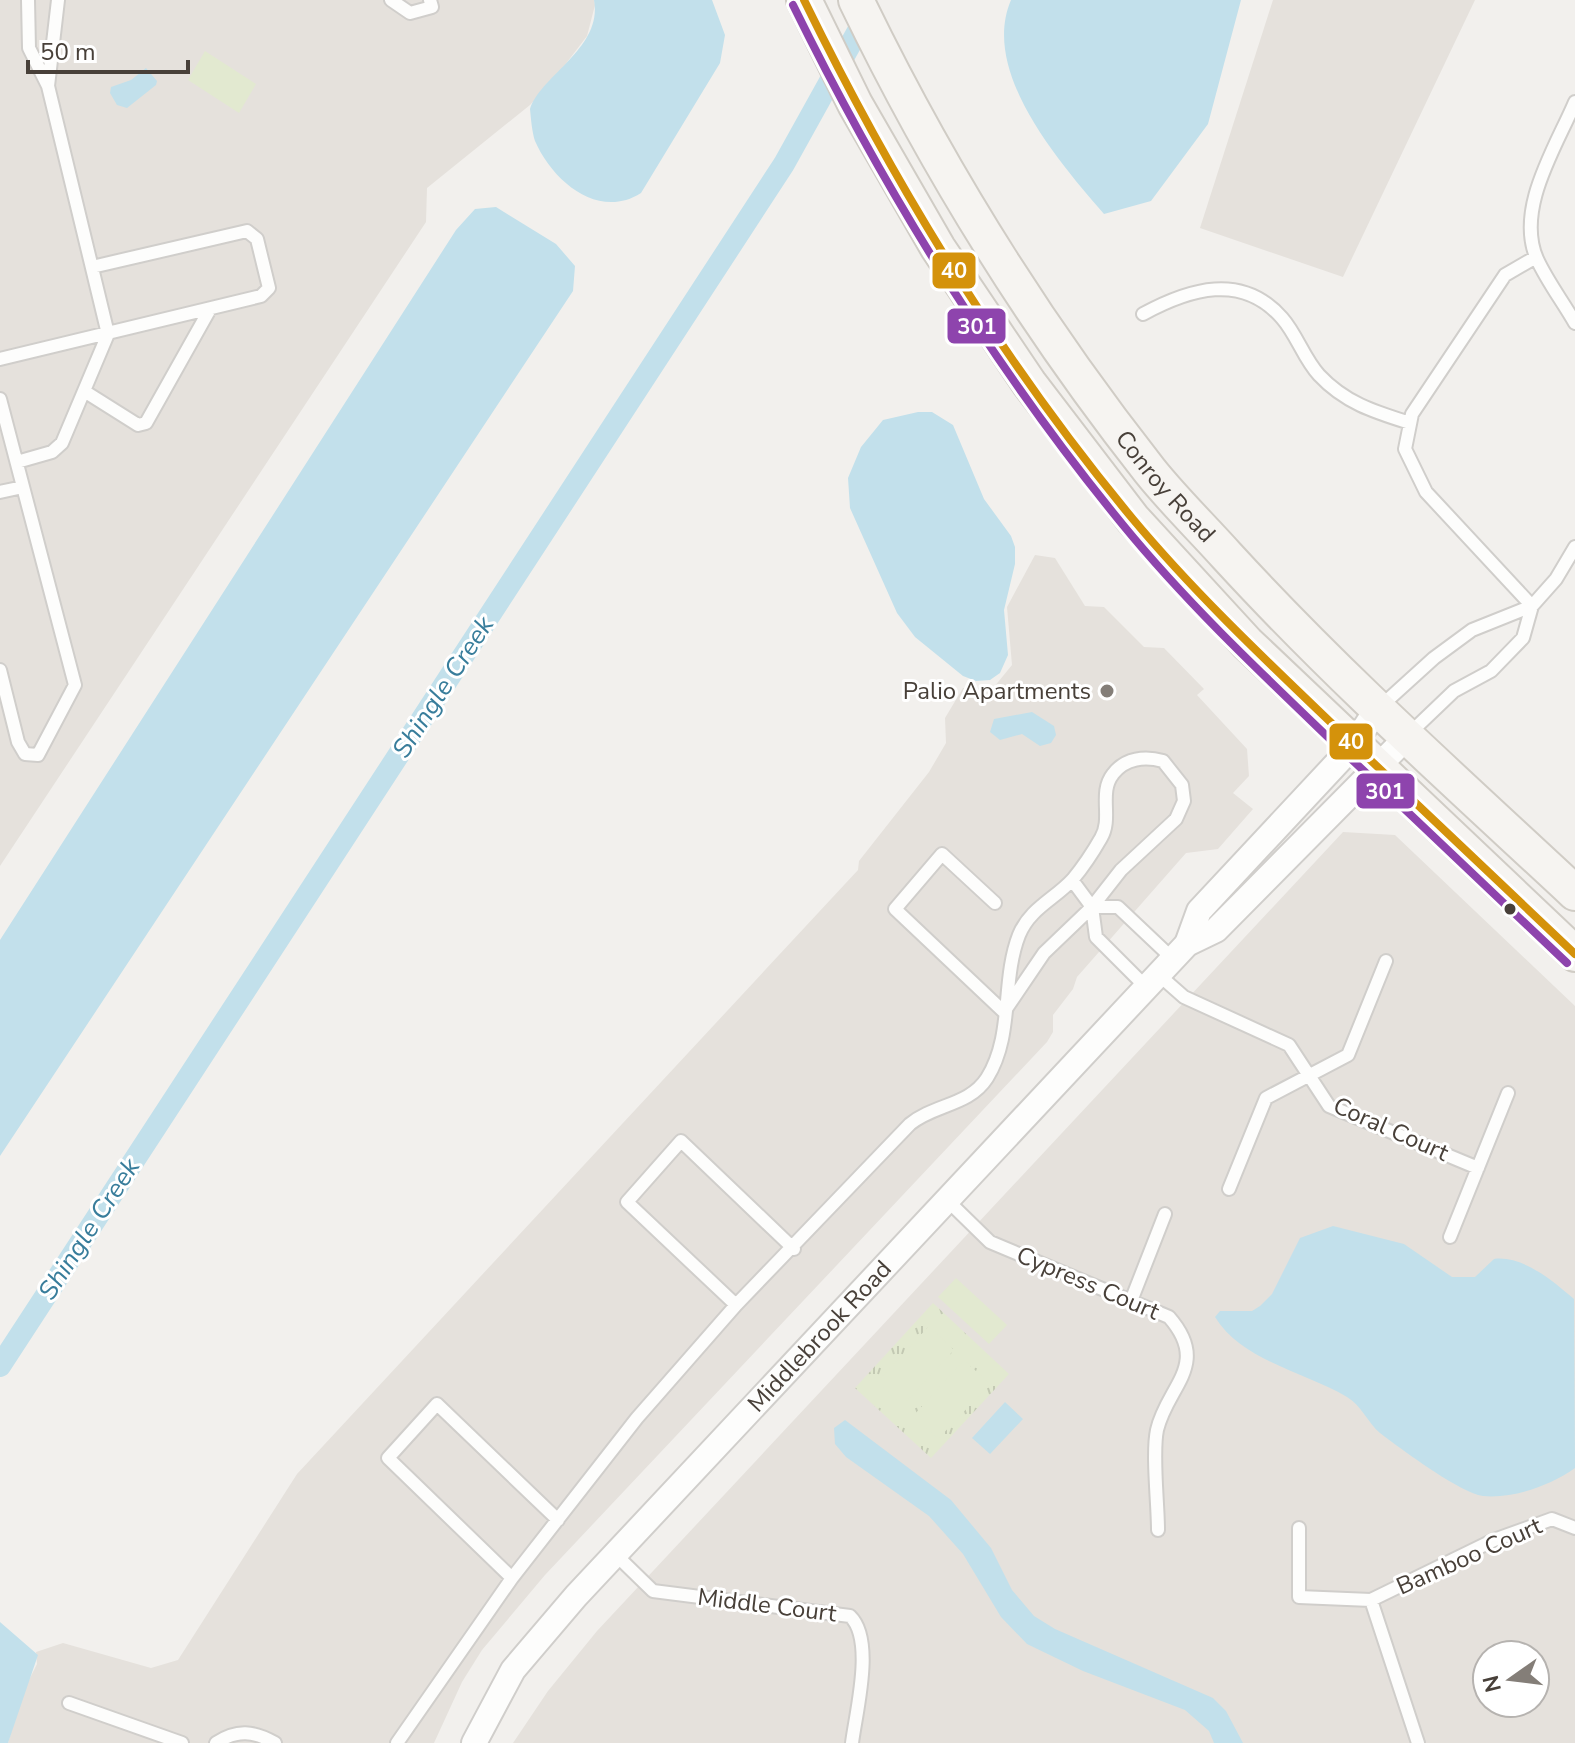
<svg xmlns="http://www.w3.org/2000/svg" width="1575" height="1743" font-family="'Nunito Sans',sans-serif">
	<defs>
		<pattern id="grass-tufts" width="24" height="20" patternUnits="userSpaceOnUse" patternTransform="scale(2)"><rect width="24" height="20" fill="#e2e9d0"/><path d="M3 7l-1-3M5 7V3M7 7l1-3M15 17l-1-3M17 17v-4M19 17l1-3" fill="none" stroke="#c3c9b3"/></pattern>
	</defs>
	<rect width="100%" height="100%" fill="#f2f0ed"/>
	<path fill="#e5e1dc" fill-rule="evenodd" d="M 0,0 L 594,0 L 595,5 L 587,36 L 555,78 L 530,105 L 427,188 L 426,222 L 0,866 Z
		M 1273,0 L 1475,0 L 1343,277 L 1200,228 Z
		M 1035,555 L 1055,558 L 1085,606 L 1104,607 L 1144,647 L 1164,648 L 1204,689 L 1197,695 L 1247,749 L 1249,776 L 1233,793 L 1253,809 L 1218,849 L 1186,853 L 1077,977 L 1073,989 L 1053,1015 L 1053,1032 L 1047,1042 L 545,1575 L 482,1650 L 462,1682 L 434,1743 L 8,1743 L 22,1694 L 37,1664 L 36,1652 L 63,1643 L 151,1668 L 178,1660 L 297,1474 L 858,870 L 859,861 L 929,772 L 946,743 L 945,718 L 963,688 L 994,687 L 1012,665 L 1007,607 Z
		M 1343,832 L 1395,835 L 1575,1006 L 1575,1743 L 513,1743 L 548,1691 L 597,1631 ZM 1487,1655 L 1535,1655 L 1535,1703 L 1487,1703 Z"/>
	<path fill="url(#grass-tufts)" d="M 933,1303 L 1009,1374 L 931,1458 L 855,1388 Z"/>
	<path fill="#e2e9d0" d="M 205,51 L 256,84 L 239,113 L 188,80 Z
		M 956,1278 L 1007,1325 L 989,1344 L 938,1297 Z
		M 929,1326 L 954,1350 L 903,1405 L 877,1382 Z
		M 964,1360 L 990,1384 L 938,1439 L 913,1416 Z"/>
	<path fill="#c2e0eb" d="M 594,0 L 712,0 L 725,35 L 720,63 L 641,193 C 599,220 553,182 535,141 C 532,132 531,119 530,109 C 541,75 603,48 594,0 Z
		M 1011,0 L 1241,0 L 1208,124 L 1151,201 L 1104,214 C 1060,163 980,72 1011,0 Z
		M 146,68 L 157,81 L 156,85 L 127,108 L 117,105 L 110,93 L 111,87 L 131,80 Z
		M 496,207 L 556,244 L 575,266 L 573,291 L 0,1156 L 0,940 L 456,230 L 475,209 Z
		M 918,412 L 932,412 L 953,425 L 984,499 L 1011,536 L 1015,547 L 1015,564 L 1004,610 L 1008,655 L 1000,673 L 990,680 L 976,681 L 963,676 L 915,637 L 897,613 L 850,508 L 848,478 L 861,447 L 883,420 Z
		M 1032,712 L 1054,726 L 1056,735 L 1051,743 L 1040,746 L 1022,734 L 1000,740 L 990,732 L 994,719 Z
		M 1333,1226 L 1404,1244 L 1452,1277 L 1475,1277 L 1494,1259 C 1523,1255 1554,1282 1574,1299 L 1575,1468 C 1551,1485 1514,1499 1483,1496 C 1460,1493 1400,1448 1380,1433 C 1368,1423 1361,1405 1347,1397 C 1305,1372 1242,1361 1215,1317 L 1220,1311 L 1252,1311 L 1260,1306 L 1272,1294 L 1300,1238 Z
		M 1005,1402 L 1023,1419 L 990,1454 L 972,1438 Z
		M 845,1420 L 951,1500 L 991,1548 L 1012,1590 L 1034,1616 L 1055,1629 L 1213,1698 L 1226,1711 L 1243,1743 L 1214,1743 L 1209,1731 L 1185,1710 L 1083,1671 L 1027,1644 L 1001,1617 L 963,1554 L 929,1516 L 846,1457 L 835,1444 L 834,1428 Z
		M 0,1622 L 38,1655 L 8,1743 L 0,1743 Z"/>
	<g fill="none" stroke-linecap="round" stroke-linejoin="round">
		<path stroke="#c2e0eb" stroke-width="22" d="M 0,1366 L 784,164 L 869,11"/>
		<g stroke="#d0cecb" stroke-width="16">
			<path id="service" d="M 391,0 L 410,13 L 432,7 L 430,0
				M 48,86 L 58,0
				M 1575,102 C 1556,147 1515,209 1537,259 C 1547,281 1563,302 1575,323
				M 1143,314 C 1189,289 1242,272 1282,318 C 1297,335 1304,359 1319,375 C 1345,403 1375,412 1410,423
				M 0,359 L 261,296 L 269,288 L 257,239 L 247,231 L 92,267
				M 84,391 L 138,425 L 146,423 L 210,309
				M 0,399 L 75,685 L 38,755 L 25,754 L 18,742 L 0,670
				M 17,462 L 52,452 L 62,443 L 108,334 L 48,86 L 29,48 L 28,0
				M 0,492 L 23,487
				M 1532,606 L 1426,492 L 1405,449 L 1412,414 L 1505,275 L 1536,257
				M 1380,707 L 1434,658 L 1472,630 L 1532,606
				M 1409,734 L 1454,691 L 1491,671 L 1523,638 L 1532,606 L 1556,579 L 1575,547
				M 1072,880 L 1092,907 L 1096,937 L 1147,988
				M 995,903 L 942,854 L 895,909 L 1004,1012
				M 1092,907 L 1118,907 L 1173,959
				M 1159,975 L 1184,997 L 1289,1045 L 1329,1106 L 1478,1168
				M 1229,1189 L 1266,1098 L 1348,1055 L 1386,961
				M 947,1200 L 990,1242 L 1169,1317 C 1211,1365 1167,1386 1157,1430 C 1152,1454 1158,1503 1158,1530
				M 1450,1237 L 1508,1093
				M 1131,1301 L 1165,1214
				M 736,1305 L 627,1202 L 681,1141 L 794,1249
				M 1299,1528 L 1299,1597 L 1371,1600
				M 615,1554 L 653,1591 L 850,1616 C 875,1640 856,1711 852,1743
				M 512,1578 L 388,1458 L 437,1404 L 558,1520
				M 69,1703 L 182,1743
				M 216,1743 C 237,1729 254,1731 275,1743
				M 397,1743 L 512,1578 L 637,1418 L 736,1305 L 910,1124 C 934,1104 969,1106 987,1078 C 1014,1035 1001,981 1019,935 C 1030,908 1055,899 1073,879 C 1083,867 1093,852 1101,838 C 1113,818 1098,793 1113,774 C 1125,758 1145,756 1163,761 L 1182,785 L 1184,801 L 1176,819 L 1121,870 L 1092,907 L 1044,953 L 1004,1012
				M 1418,1743 L 1371,1600 L 1494,1540 L 1552,1519 L 1575,1528"/>
		</g>
		<g stroke="#d0cecb" stroke-width="28">
			<g id="minor">
				<path d="M 1187,944 L 1199,911 L 1353,746 L 1377,709"/>
				<path id="s1" d="M 474,1743 L 513,1670 L 576,1596 L 1187,944 L 1216,930 L 1407,737"/>
			</g>
		</g>
		<g stroke="#d0ccc5" stroke-width="38">
			<g id="secondary">
				<path d="M 804,0 L 855,104 L 938,248 L 1029,383 L 1133,519 L 1247,643 L 1575,954"/>
				<path id="s2" d="M 856,0 C 937,168 1035,325 1150,471 C 1174,501 1202,528 1227,556 C 1336,675 1457,783 1575,893"/>
			</g>
		</g>
		<use href="#service" stroke="#fdfdfc" stroke-width="12"/>
		<use href="#minor" stroke="#fdfdfc" stroke-width="24"/>
		<use href="#secondary" stroke="#f6f4f1" stroke-width="34"/>
		<g stroke="#fff" stroke-width="14">
			<path id="bus-1" d="M 804,0 C 894,184 1001,360 1132,518 C 1197,596 1272,666 1345,736 C 1422,809 1498,881 1575,954"/>
		</g>
		<g stroke="#fff" stroke-width="14">
			<path id="bus-2" d="M 793,5 C 884,190 992,365 1123,525 C 1186,602 1259,671 1331,740 C 1410,814 1488,888 1567,963"/>
		</g>
		<use href="#bus-1" stroke="#d4920b" stroke-width="8"/>
		<use href="#bus-2" stroke="#8e44ad" stroke-width="8"/>
	</g>
	<circle fill="#847e78" stroke="#fff" stroke-width="3" cx="1107" cy="691" r="8"/>
	<circle fill="#484039" stroke="#fff" stroke-width="3" cx="1510" cy="909" r="7"/>
	<g text-anchor="middle" dominant-baseline="central" stroke-width="6" stroke-linejoin="round" paint-order="stroke">
		<g font-size="24" fill="#484039" stroke="#fff">
			<text stroke="none"><textPath href="#s2" startOffset="578">Conroy Road</textPath></text>
			<text transform="translate(1391 1129) rotate(24)">Coral Court</text>
			<text transform="translate(1088 1283) rotate(23)">Cypress Court</text>
			<text stroke="none"><textPath href="#s1" startOffset="536">Middlebrook Road</textPath></text>
			<text transform="translate(1469 1556) rotate(-24)">Bamboo Court</text>
			<text transform="translate(767 1605) rotate(7)">Middle Court</text>
		</g>
		<g font-size="24" fill="#484039" stroke="#fff" text-anchor="end">
			<text x="1091" y="691">Palio Apartments</text>
		</g>
		<g font-size="26" font-style="italic" fill="#387d9b" stroke="#fff">
			<text transform="translate(443 687) rotate(-57)">Shingle Creek</text>
			<text transform="translate(89 1229) rotate(-57)">Shingle Creek</text>
		</g>
	</g>
	<g stroke="#fff" stroke-width="3">
		<rect x="931" y="251" width="46" height="39" rx="8" fill="#d4920b"/>
		<rect x="946" y="307" width="61" height="38" rx="8" fill="#8e44ad"/>
		<rect x="1328" y="722" width="46" height="39" rx="8" fill="#d4920b"/>
		<rect x="1355" y="772" width="61" height="38" rx="8" fill="#8e44ad"/>
	</g>
	<g font-size="22" text-anchor="middle" font-weight="bold" fill="#fff">
		<text x="954" y="278">40</text>
		<text x="977" y="334">301</text>
		<text x="1351" y="749">40</text>
		<text x="1385" y="799">301</text>
	</g>
	<g transform="translate(1511 1679) rotate(256)"><circle r="38" fill="#ffffff" stroke="#b6b3b0" stroke-width="2"/>
	<path d="M0-6L14 30L0 20L-14 30Z" fill="#847e78"/>
	<text y="-12" font-size="22" font-weight="bold" text-anchor="middle" fill="#484039">N</text>
	</g>
	<path d="M28 60v12h160v-12" fill="none" stroke="#484039" stroke-width="4"/>
	<text x="40" y="60" font-size="24" fill="#484039" stroke="#ffffff" stroke-width="6" paint-order="stroke">50 m</text>
</svg>
